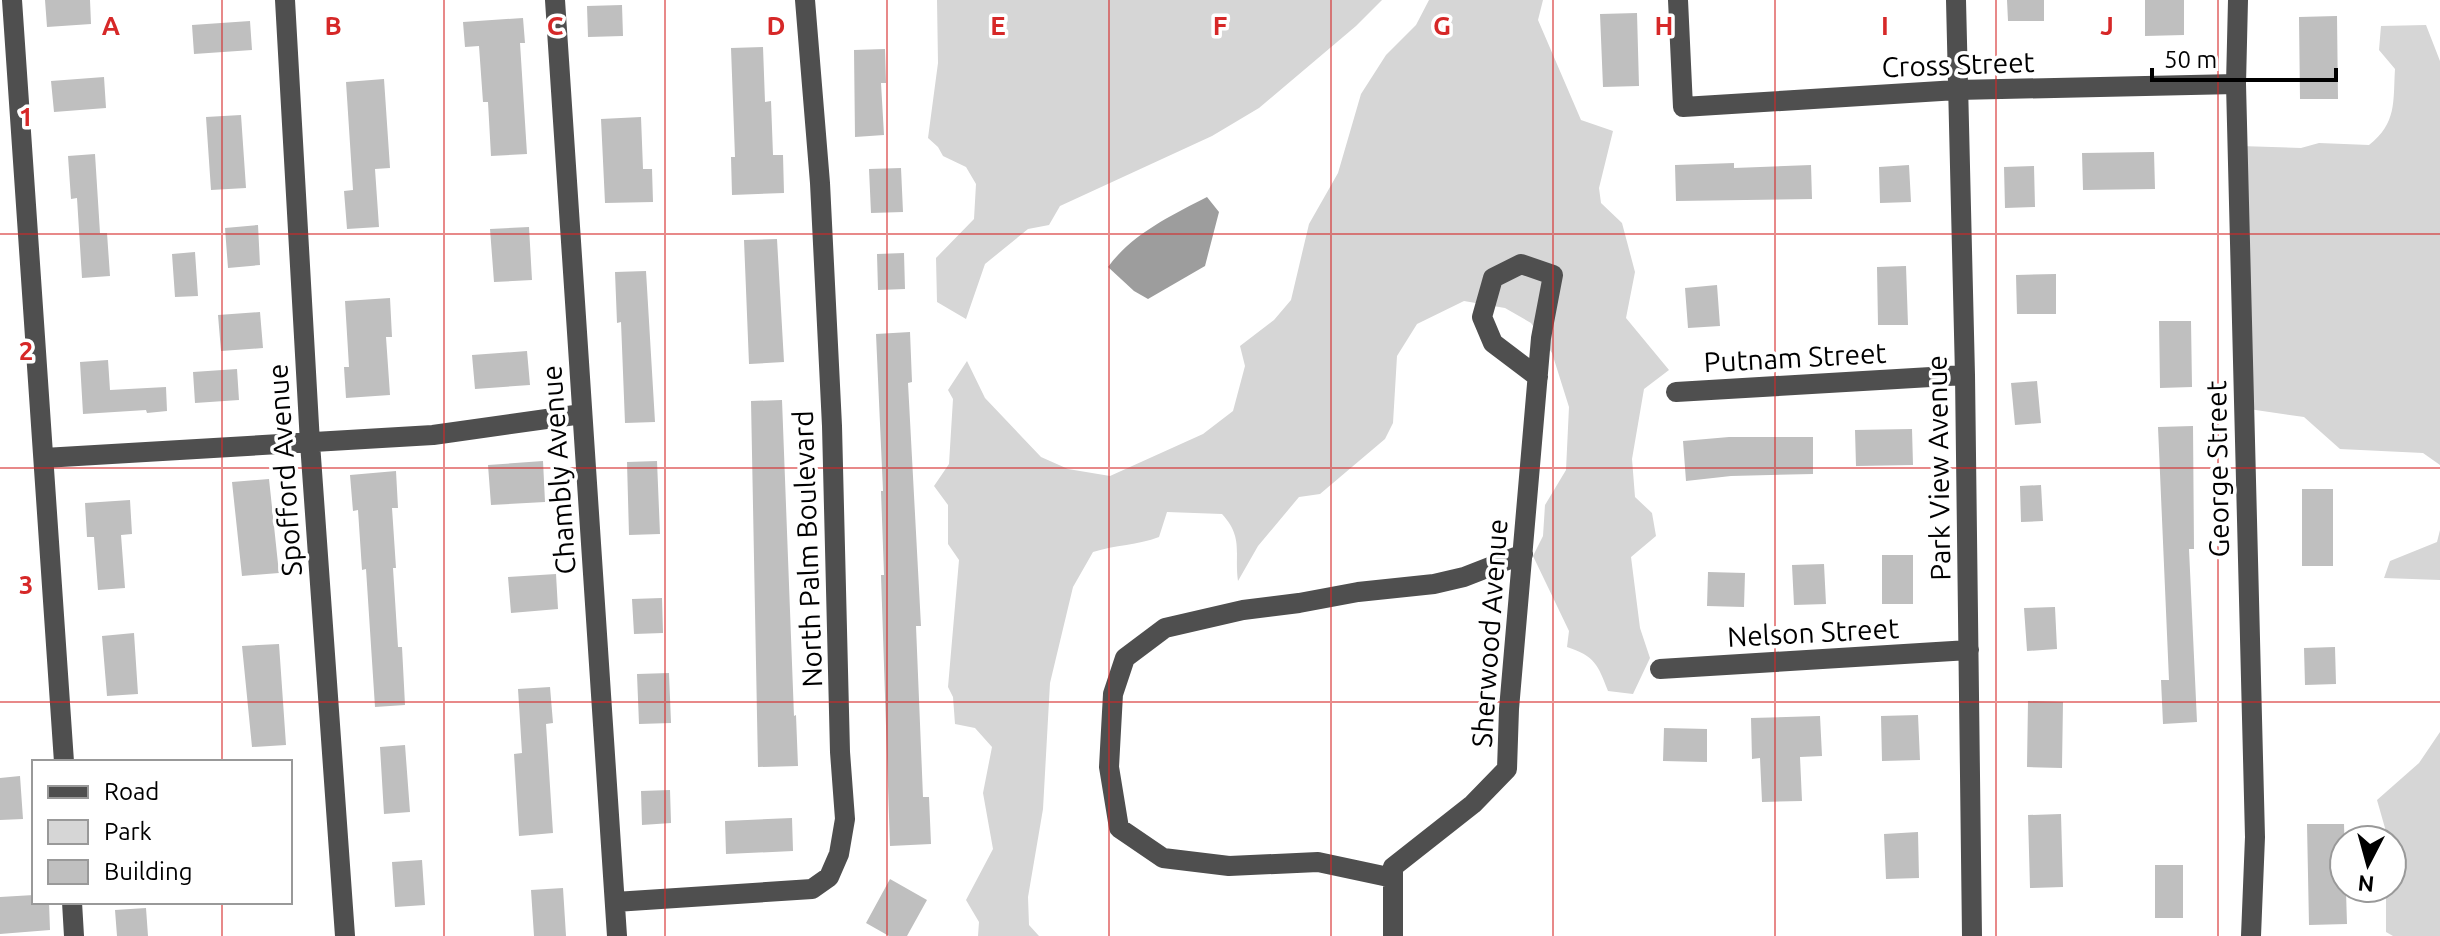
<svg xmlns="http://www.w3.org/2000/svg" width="2440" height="936" font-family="Ubuntu,sans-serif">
	<rect width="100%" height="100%" fill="#fff"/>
	<path fill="#d6d6d6" d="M 937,0 L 1382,0 L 1356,26 L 1259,108 L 1212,136 L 1060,206 L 1049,225 L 1028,229 L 985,264 L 966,319 L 937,302 L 936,258 L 974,219 L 976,184 L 966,167 L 943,156 L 938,147 L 928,138 L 938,63 Z
		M 1429,0 L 1543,0 L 1538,20 L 1581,120 L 1613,131 L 1599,188 L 1601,203 L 1622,223 L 1635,272 L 1626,318 L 1669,370 L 1644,389 L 1632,459 L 1635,497 L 1652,513 L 1656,536 L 1631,557 L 1640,628 L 1650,658 L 1633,694 L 1608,691 C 1598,665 1595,656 1567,647 L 1569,631 L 1533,556 L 1543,536 L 1545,505 L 1566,470 L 1569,407 L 1552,353 L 1531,323 L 1505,308 L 1464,301 L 1417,324 L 1397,356 L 1393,423 L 1385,439 L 1320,494 L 1299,497 L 1258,546 L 1238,581 C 1234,553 1244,538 1222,514 L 1167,512 L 1159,537 C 1138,545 1115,545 1093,552 L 1073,587 L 1050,683 L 1043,809 L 1028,897 L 1029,925 L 1039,936 L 978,936 L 979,922 L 966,900 L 993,849 L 983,793 L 992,747 L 975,728 L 955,724 L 953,697 L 948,687 L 959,560 L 948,544 L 948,505 L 934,486 L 949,464 L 953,399 L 948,390 L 967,361 L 985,398 L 1041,457 L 1068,469 L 1110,476 L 1203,434 L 1233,411 L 1245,366 L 1240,346 L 1274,320 L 1291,300 L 1309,224 L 1338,173 L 1361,94 L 1386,55 L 1416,25 Z
		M 2426,25 L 2440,61 L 2440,465 L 2423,453 L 2340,449 L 2304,417 L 2242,408 L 2240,146 L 2301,148 L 2319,143 L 2369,145 C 2397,123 2393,102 2395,69 L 2379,50 L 2381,26 Z
		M 2440,530 L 2440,580 L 2384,578 L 2390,561 L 2437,542 Z
		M 2440,732 L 2440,936 L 2393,936 L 2386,932 L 2386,888 L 2392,888 L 2392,840 L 2385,840 L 2385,828 L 2377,800 L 2419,763 Z"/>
	<path fill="#9d9d9d" d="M 1207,197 L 1219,212 L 1205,266 L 1148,299 L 1134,291 L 1108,267 C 1132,234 1172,215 1207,197 Z"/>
	<path fill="#bfbfbf" d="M 45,0 L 90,0 L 91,24 L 47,27 Z
		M 2007,0 L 2044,0 L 2044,21 L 2008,21 Z
		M 2145,0 L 2184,0 L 2184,35 L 2145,36 Z
		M 622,5 L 623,36 L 588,37 L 587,6 Z
		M 1637,13 L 1639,86 L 1603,87 L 1600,14 Z
		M 2337,16 L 2338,99 L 2300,99 L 2299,17 Z
		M 523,18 L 525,43 L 520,43 L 527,154 L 491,156 L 488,102 L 483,102 L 479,46 L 465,47 L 463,22 Z
		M 250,21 L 252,50 L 194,54 L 192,25 Z
		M 763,47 L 765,102 L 771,101 L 773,155 L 783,155 L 784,193 L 732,195 L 731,157 L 735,157 L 731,48 Z
		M 885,49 L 886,83 L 881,83 L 884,135 L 855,137 L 854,50 Z
		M 104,77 L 106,108 L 54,112 L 51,81 Z
		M 384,79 L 390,168 L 375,169 L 379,227 L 347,229 L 344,191 L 353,190 L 346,82 Z
		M 241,115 L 246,188 L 211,190 L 206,117 Z
		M 641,117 L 643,169 L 652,169 L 653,202 L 605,203 L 601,119 Z
		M 2154,152 L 2155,189 L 2083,190 L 2082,153 Z
		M 95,154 L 100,233 L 107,233 L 110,276 L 82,278 L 77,198 L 71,199 L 68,156 Z
		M 1734,163 L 1734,168 L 1811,165 L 1812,199 L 1676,201 L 1675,165 Z
		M 1909,165 L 1911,202 L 1880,203 L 1879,167 Z
		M 2034,166 L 2035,207 L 2005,208 L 2004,167 Z
		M 901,168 L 903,212 L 871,213 L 869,169 Z
		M 258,225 L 260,265 L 228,268 L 225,228 Z
		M 529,227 L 532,280 L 494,282 L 490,229 Z
		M 777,239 L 784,362 L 749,364 L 744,240 Z
		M 195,252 L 198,296 L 175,297 L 172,254 Z
		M 904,253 L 905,289 L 878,290 L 877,254 Z
		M 1906,266 L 1908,325 L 1878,325 L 1877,267 Z
		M 646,271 L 655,422 L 625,423 L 621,322 L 617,323 L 615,272 Z
		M 2056,274 L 2056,314 L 2017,314 L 2016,275 Z
		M 1717,285 L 1720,326 L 1688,328 L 1685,288 Z
		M 390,298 L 392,337 L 386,337 L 390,395 L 346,398 L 344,367 L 349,367 L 345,301 Z
		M 260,312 L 263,348 L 221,351 L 218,315 Z
		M 2159,321 L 2191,321 L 2192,387 L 2160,388 Z
		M 910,332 L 912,382 L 908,383 L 921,626 L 916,626 L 923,797 L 929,797 L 931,844 L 890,846 L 881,575 L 884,575 L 881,491 L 883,491 L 876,334 Z
		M 527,351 L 530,385 L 475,389 L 472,355 Z
		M 108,360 L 110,390 L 166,387 L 167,411 L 147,413 L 146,410 L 83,414 L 80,362 Z
		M 237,369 L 239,400 L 195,403 L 193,372 Z
		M 2037,381 L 2041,423 L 2015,425 L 2011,383 Z
		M 782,400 L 794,716 L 796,715 L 798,766 L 758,767 L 751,401 Z
		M 2193,426 L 2194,549 L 2189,549 L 2197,722 L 2163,724 L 2161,680 L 2169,680 L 2158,427 Z
		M 1912,429 L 1913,465 L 1856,466 L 1855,430 Z
		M 1729,437 L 1813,437 L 1813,474 L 1731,476 L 1686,481 L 1683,441 Z
		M 543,461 L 545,502 L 491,505 L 488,465 Z
		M 657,461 L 660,534 L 629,535 L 627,462 Z
		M 396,471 L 398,508 L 392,508 L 396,568 L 393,568 L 398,647 L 402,647 L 405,705 L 375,707 L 366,569 L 362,570 L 358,510 L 353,511 L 350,475 Z
		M 269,479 L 279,573 L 242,576 L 232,482 Z
		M 2041,485 L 2043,521 L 2021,522 L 2020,486 Z
		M 2302,489 L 2333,489 L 2333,566 L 2302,566 Z
		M 130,500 L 132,534 L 121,535 L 125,588 L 98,590 L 94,537 L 87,537 L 85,503 Z
		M 1882,555 L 1913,555 L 1913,604 L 1882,604 Z
		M 1824,564 L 1826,604 L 1794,605 L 1792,565 Z
		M 1708,572 L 1745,573 L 1744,607 L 1707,606 Z
		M 556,574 L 558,609 L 511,613 L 508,577 Z
		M 662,598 L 663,633 L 634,634 L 632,599 Z
		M 2055,607 L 2057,649 L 2027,651 L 2024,608 Z
		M 134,633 L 138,694 L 107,696 L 102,636 Z
		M 279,644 L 286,745 L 252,747 L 242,646 Z
		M 2335,647 L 2336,684 L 2305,685 L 2304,648 Z
		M 669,673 L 671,723 L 639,724 L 637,674 Z
		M 550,687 L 553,723 L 546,724 L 553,833 L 519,836 L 514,754 L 522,753 L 518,689 Z
		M 2028,701 L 2063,702 L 2062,768 L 2027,767 Z
		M 1918,715 L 1920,760 L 1882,761 L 1881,716 Z
		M 1820,716 L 1822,756 L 1800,757 L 1802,801 L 1762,802 L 1760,758 L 1752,759 L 1751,718 Z
		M 1664,728 L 1707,729 L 1707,762 L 1663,761 Z
		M 405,745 L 410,812 L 384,814 L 380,747 Z
		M 20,776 L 23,819 L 0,820 L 0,778 Z
		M 670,790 L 671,823 L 642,825 L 641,791 Z
		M 2061,814 L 2063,887 L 2030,888 L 2028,815 Z
		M 792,818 L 793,851 L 726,854 L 725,821 Z
		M 2307,824 L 2344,824 L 2347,924 L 2309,925 Z
		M 1918,832 L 1919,878 L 1886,879 L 1884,834 Z
		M 422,860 L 425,905 L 395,907 L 392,862 Z
		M 2155,865 L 2183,865 L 2183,918 L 2155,918 Z
		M 890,879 L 927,900 L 907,936 L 889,936 L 866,923 Z
		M 563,888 L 566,936 L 534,936 L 531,890 Z
		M 34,895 L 34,902 L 49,902 L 50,930 L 0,934 L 0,897 Z
		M 146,908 L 148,936 L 117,936 L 115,910 Z"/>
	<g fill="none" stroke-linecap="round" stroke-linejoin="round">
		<path stroke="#4f4f4f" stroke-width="20" d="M 12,0 L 64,762
			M 285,0 L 310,443 L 345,936
			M 555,0 L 617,936
			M 1678,0 L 1683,107 L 1957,90 L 2236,84
			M 1956,0 L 1965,375 L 1972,936
			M 2238,0 L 2236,84 L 2255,837 L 2251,936
			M 1676,392 L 1965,375
			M 44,458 L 433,435 L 582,414
			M 1660,669 L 1969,650
			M 1393,878 L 1318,862 L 1229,866 L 1163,858 L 1119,828 L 1109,767 L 1113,694 L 1125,658 L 1165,628 L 1243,610 L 1299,603 L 1358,592 L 1434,584 L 1464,577 L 1523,554
			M 72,902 L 74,936
			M 615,902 L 812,889 L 829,877 L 839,854 L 845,819 L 840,752 L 832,426 L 820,183 L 805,0
			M 1393,936 L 1393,867 L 1473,804 L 1507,769 L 1509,709 L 1541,338 L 1553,275 L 1521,264 L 1493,278 L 1482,317 L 1493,343 L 1538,377"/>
	</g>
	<path fill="none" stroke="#d62828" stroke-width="2" stroke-opacity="0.55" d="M 222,0 L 222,762M 444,0 L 444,936M 665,0 L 665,936M 887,0 L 887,936M 1109,0 L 1109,936M 1331,0 L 1331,936M 1553,0 L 1553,936M 1775,0 L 1775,936M 1996,0 L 1996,936M 2218,0 L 2218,936M 0,234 L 2440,234M 0,468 L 2440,468M 0,702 L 2440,702M 222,902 L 222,936"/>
	<g text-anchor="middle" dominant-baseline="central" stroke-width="7" stroke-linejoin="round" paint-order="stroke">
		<g font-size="28" fill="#000" stroke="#fff">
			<text transform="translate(1958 64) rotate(-2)">Cross Street</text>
			<text transform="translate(1795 357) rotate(-3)">Putnam Street</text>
			<text transform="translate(1938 468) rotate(-91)">Park View Avenue</text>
			<text transform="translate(2217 469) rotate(-91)">George Street</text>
			<text transform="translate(284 470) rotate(-94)">Spofford Avenue</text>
			<text transform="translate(558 470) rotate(-94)">Chambly Avenue</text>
			<text transform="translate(807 549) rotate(-92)">North Palm Boulevard</text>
			<text transform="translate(1813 632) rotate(-3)">Nelson Street</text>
			<text transform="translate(1489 633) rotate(-86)">Sherwood Avenue</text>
		</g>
	</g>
	<g font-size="26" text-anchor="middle" font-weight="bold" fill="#d62828" stroke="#fff" stroke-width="7" stroke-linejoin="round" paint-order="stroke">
		<text x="111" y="35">A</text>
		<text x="333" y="35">B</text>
		<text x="555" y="35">C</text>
		<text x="776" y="35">D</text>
		<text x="998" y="35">E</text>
		<text x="1220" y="35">F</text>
		<text x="1442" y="35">G</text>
		<text x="1664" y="35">H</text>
		<text x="1885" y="35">I</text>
		<text x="2107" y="35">J</text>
		<text x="26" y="126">1</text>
		<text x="26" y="360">2</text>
		<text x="26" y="594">3</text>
	</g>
	<rect x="32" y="760" width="260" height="144" fill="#ffffff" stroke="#999999" stroke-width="2"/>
	<rect x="48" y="786" width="40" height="12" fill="#4f4f4f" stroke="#999999" stroke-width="2"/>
	<text x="104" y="800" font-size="24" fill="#000000">Road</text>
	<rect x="48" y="820" width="40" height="24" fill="#d6d6d6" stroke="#999999" stroke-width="2"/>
	<text x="104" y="840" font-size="24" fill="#000000">Park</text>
	<rect x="48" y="860" width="40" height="24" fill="#bfbfbf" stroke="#999999" stroke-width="2"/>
	<text x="104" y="880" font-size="24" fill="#000000">Building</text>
	<g transform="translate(2368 864) rotate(186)"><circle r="38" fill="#ffffff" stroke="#999999" stroke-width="2"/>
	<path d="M0-6L14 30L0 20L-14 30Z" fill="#000000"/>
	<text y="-12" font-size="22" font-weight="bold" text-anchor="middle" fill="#000000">N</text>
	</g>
	<path d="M2152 68v12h184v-12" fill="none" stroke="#000000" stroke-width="4"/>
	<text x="2164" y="68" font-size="24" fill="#000000" stroke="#ffffff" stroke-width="6" paint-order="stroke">50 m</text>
</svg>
